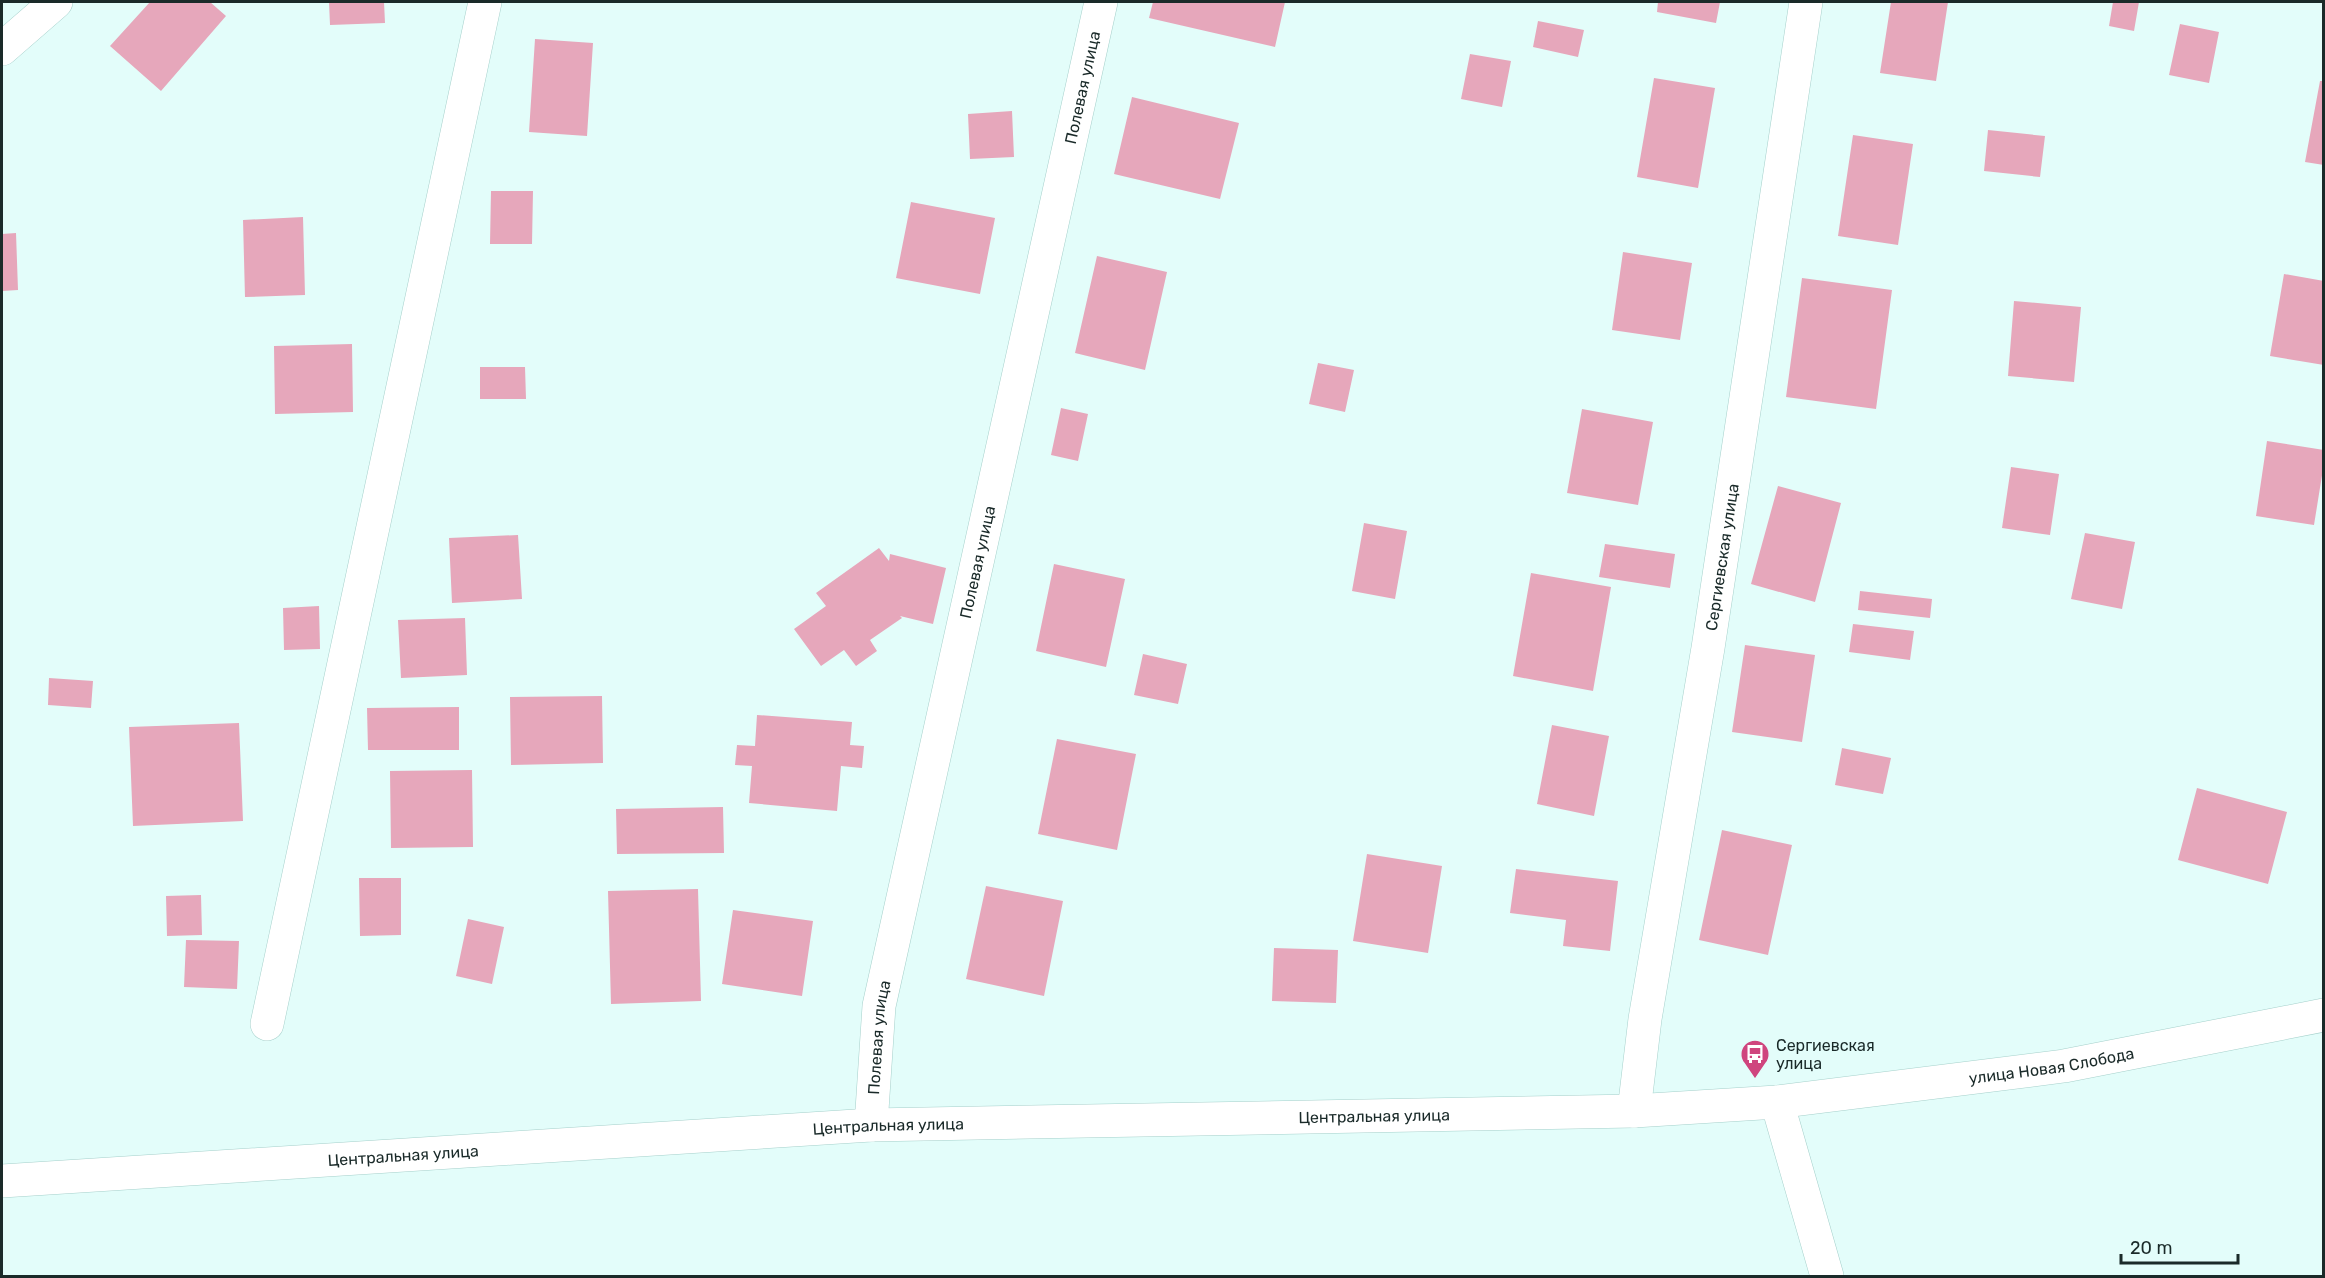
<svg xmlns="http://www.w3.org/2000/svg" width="2325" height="1278" font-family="Rubik,sans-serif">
	<rect width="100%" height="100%" fill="#e3fdfa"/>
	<path fill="#e6a7bb" d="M 150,2 L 210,2 L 226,16 L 161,91 L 110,46 Z
		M 329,2 L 384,2 L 385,23 L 330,25 Z
		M 1153,2 L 1285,2 L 1275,47 L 1149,18 Z
		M 1658,2 L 1720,2 L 1716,23 L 1657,12 Z
		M 1891,2 L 1948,2 L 1936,81 L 1880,73 Z
		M 2113,2 L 2139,2 L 2134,31 L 2109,26 Z
		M 1538,21 L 1584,30 L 1578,57 L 1533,47 Z
		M 2180,24 L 2219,32 L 2209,83 L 2169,75 Z
		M 535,39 L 593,43 L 587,136 L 529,132 Z
		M 1470,54 L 1511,61 L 1502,107 L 1461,99 Z
		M 1654,78 L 1715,88 L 1698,188 L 1637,177 Z
		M 2320,81 L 2324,81 L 2324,165 L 2305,162 Z
		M 1132,97 L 1239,123 L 1220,199 L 1114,174 Z
		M 1012,111 L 1014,157 L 970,159 L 968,114 Z
		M 1988,130 L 2045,136 L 2040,177 L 1984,171 Z
		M 1853,135 L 1913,144 L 1898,245 L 1838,236 Z
		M 491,191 L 533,191 L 532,244 L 490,244 Z
		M 911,202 L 995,218 L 980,294 L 896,278 Z
		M 303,217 L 305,295 L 245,297 L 243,220 Z
		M 16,233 L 18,290 L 2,291 L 2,234 Z
		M 1623,252 L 1692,263 L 1680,340 L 1612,330 Z
		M 1097,256 L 1167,272 L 1145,370 L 1075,353 Z
		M 2284,274 L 2324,281 L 2324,365 L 2270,356 Z
		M 1802,278 L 1892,290 L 1876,409 L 1786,397 Z
		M 2014,301 L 2081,307 L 2074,382 L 2008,376 Z
		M 352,344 L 353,412 L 275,414 L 274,346 Z
		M 1318,363 L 1354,370 L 1345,412 L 1309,404 Z
		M 480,367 L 525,367 L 526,399 L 480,399 Z
		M 1061,408 L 1088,414 L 1078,461 L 1051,455 Z
		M 1582,409 L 1653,422 L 1638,505 L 1567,493 Z
		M 2267,441 L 2324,450 L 2324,463 L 2314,525 L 2256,516 Z
		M 2011,467 L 2059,474 L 2050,535 L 2002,528 Z
		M 1778,486 L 1841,503 L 1815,602 L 1751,584 Z
		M 1364,523 L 1407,531 L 1395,599 L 1352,591 Z
		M 2085,533 L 2135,542 L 2122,609 L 2071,599 Z
		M 518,535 L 522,599 L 452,603 L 449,538 Z
		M 1605,544 L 1675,554 L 1670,588 L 1599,577 Z
		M 879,548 L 889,561 L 890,554 L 946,568 L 933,624 L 900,616 L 902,618 L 870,640 L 877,651 L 856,666 L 844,650 L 821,666 L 794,629 L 826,606 L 816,593 Z
		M 1054,564 L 1125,579 L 1106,667 L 1036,651 Z
		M 1531,573 L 1611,587 L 1593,691 L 1513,676 Z
		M 1860,591 L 1932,599 L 1930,618 L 1858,610 Z
		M 319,606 L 320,649 L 284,650 L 283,608 Z
		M 465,618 L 467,675 L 401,678 L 398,620 Z
		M 1853,624 L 1914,631 L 1910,660 L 1849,652 Z
		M 1745,645 L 1815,655 L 1802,742 L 1732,732 Z
		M 1143,654 L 1187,664 L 1178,704 L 1134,695 Z
		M 49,678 L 93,681 L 91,708 L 48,705 Z
		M 602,696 L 603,763 L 511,765 L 510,697 Z
		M 459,707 L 459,750 L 368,750 L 367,708 Z
		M 757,715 L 852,722 L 850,745 L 864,746 L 862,768 L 841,766 L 837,811 L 749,803 L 752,766 L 735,765 L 737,745 L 755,746 Z
		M 239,723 L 243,821 L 133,826 L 129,727 Z
		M 1552,725 L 1609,736 L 1594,816 L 1537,804 Z
		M 1057,739 L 1136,754 L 1117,850 L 1038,834 Z
		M 1842,748 L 1891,758 L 1883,794 L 1835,785 Z
		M 472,770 L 473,847 L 391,848 L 390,771 Z
		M 2197,788 L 2287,812 L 2268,884 L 2178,860 Z
		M 723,807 L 724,853 L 617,854 L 616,809 Z
		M 1722,830 L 1792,845 L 1768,955 L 1699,940 Z
		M 1367,854 L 1442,866 L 1428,953 L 1353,941 Z
		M 1516,869 L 1618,881 L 1610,951 L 1563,946 L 1566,920 L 1510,913 Z
		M 359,878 L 401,878 L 401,935 L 360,936 Z
		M 986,886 L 1063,901 L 1044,996 L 966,979 Z
		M 698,889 L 701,1001 L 611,1004 L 608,891 Z
		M 201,895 L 202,935 L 167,936 L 166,896 Z
		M 733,910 L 813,921 L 802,996 L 722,984 Z
		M 468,919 L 504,927 L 492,984 L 456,976 Z
		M 186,940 L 239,941 L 237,989 L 184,987 Z
		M 1274,948 L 1338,950 L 1336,1003 L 1272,1001 Z"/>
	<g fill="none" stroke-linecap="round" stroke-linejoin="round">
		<g stroke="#a5d0cb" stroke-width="34">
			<g id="minor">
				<path d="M 2,49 L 56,2"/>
				<path d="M 267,1024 L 485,2"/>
				<path d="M 1777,1102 L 1827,1276"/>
				<path id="s1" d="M 1634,1111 L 1645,1019 L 1708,648 L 1806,2"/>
				<path id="s2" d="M 871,1125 L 879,1006 L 1101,2"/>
				<path id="s3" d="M 2,1181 L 871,1125 L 1634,1111 L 1777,1102 L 2064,1066 L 2324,1015"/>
			</g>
		</g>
		<use href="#minor" stroke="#fff" stroke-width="33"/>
	</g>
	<defs>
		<g id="bus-pin" transform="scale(1.5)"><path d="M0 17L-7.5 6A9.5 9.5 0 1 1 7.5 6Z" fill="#cf457e" stroke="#e3fdfa"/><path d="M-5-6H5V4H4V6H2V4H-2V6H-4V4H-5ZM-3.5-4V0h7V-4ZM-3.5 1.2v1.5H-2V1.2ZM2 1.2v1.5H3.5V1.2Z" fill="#fff"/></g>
	</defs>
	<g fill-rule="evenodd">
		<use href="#bus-pin" x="1755" y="1054"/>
	</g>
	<g text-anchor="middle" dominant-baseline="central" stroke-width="4.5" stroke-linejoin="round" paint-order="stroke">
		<g font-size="16" fill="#1a2a29" stroke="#e3fdfa">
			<text stroke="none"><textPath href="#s2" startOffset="1060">Полевая улица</textPath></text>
			<text stroke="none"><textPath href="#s1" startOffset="561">Сергиевская улица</textPath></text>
			<text stroke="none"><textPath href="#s2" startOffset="574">Полевая улица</textPath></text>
			<text stroke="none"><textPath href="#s2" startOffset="88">Полевая улица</textPath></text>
			<text stroke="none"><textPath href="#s3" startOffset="2054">улица Новая Слобода</textPath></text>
			<text stroke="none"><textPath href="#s3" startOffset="1374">Центральная улица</textPath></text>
			<text stroke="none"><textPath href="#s3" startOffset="888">Центральная улица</textPath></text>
			<text stroke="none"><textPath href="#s3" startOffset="402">Центральная улица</textPath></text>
		</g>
		<g font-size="16" fill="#1a2a29" stroke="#e3fdfa" text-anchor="start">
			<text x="1776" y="1045">Сергиевская<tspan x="1776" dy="18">улица</tspan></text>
		</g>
	</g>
	<rect width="2325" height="1278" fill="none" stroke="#1a2a29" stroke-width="6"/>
	<path d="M2121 1254v9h117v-9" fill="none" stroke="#1a2a29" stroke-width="3"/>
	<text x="2130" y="1254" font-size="18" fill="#1a2a29" stroke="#e3fdfa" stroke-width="4.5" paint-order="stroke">20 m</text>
</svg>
